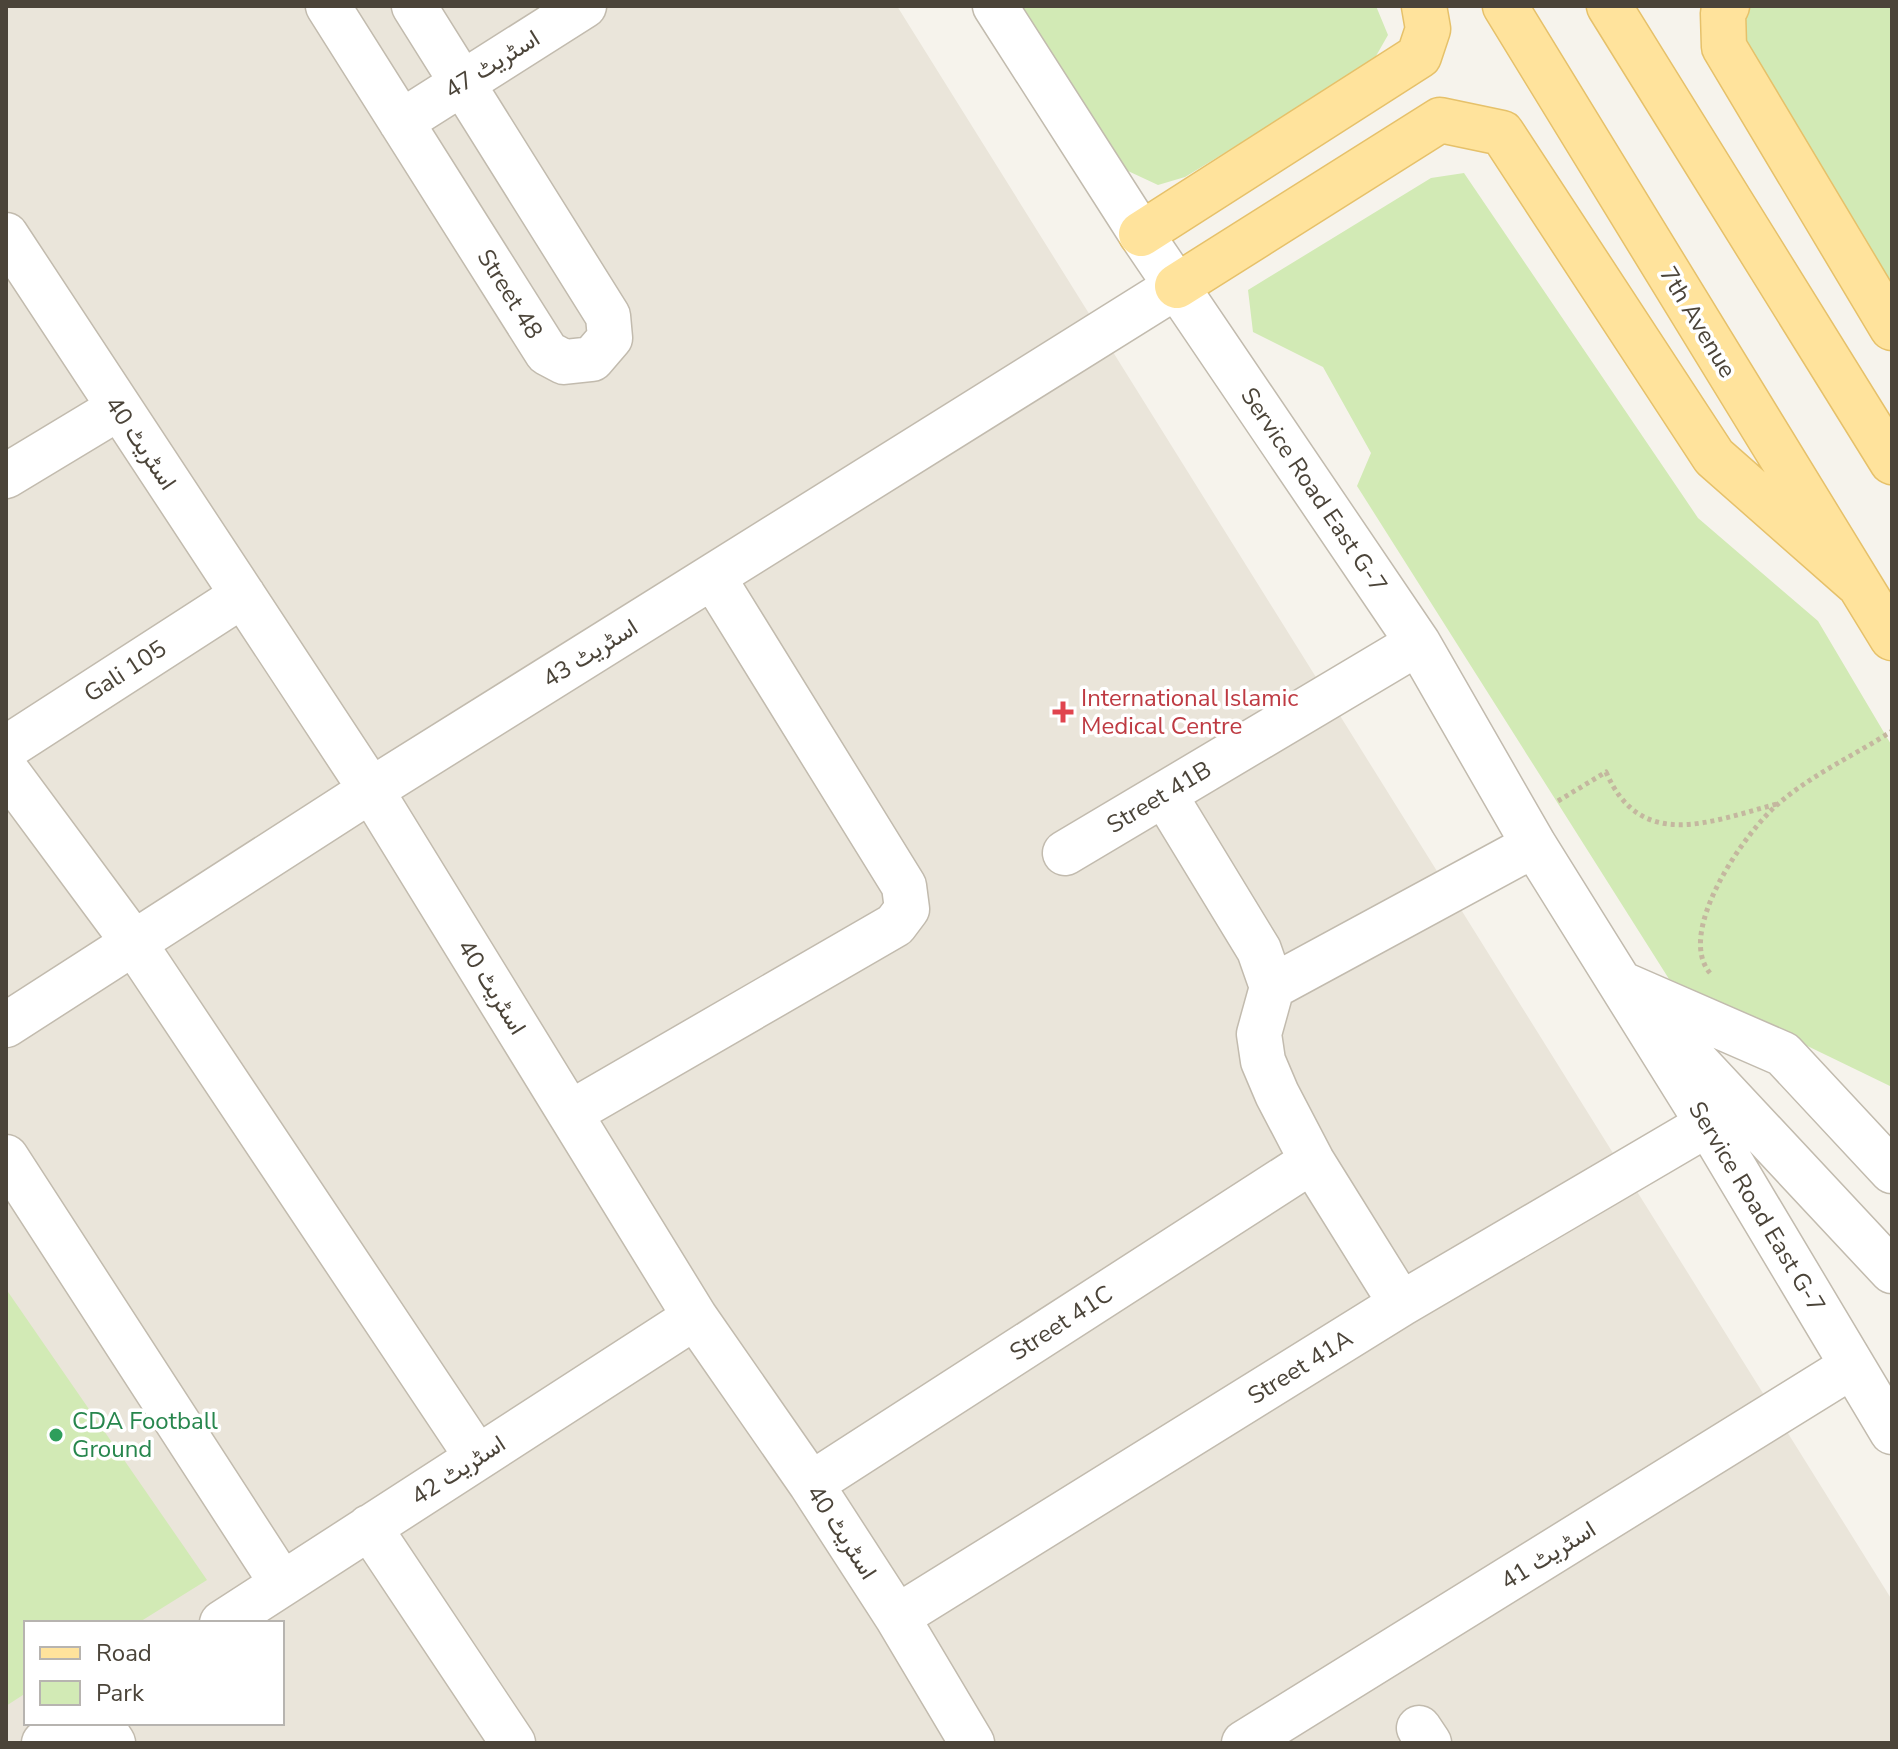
<svg xmlns="http://www.w3.org/2000/svg" width="1898" height="1749" font-family="'Nunito Sans',Vazirmatn,sans-serif">
	<rect width="100%" height="100%" fill="#f6f3ec"/>
	<path fill="#eae5da" fill-rule="evenodd" d="M 6,6 L 897,6 L 1892,1600 L 1892,1743 L 6,1743 ZM 26,1623 L 282,1623 L 282,1723 L 26,1723 Z"/>
	<path fill="#d2eab5" d="M 1016,6 L 1376,6 L 1388,35 L 1372,63 L 1185,177 L 1158,185 L 1128,171 L 1105,146 Z
		M 1733,6 L 1892,6 L 1892,304 L 1723,13 Z
		M 1464,173 L 1698,518 L 1818,621 L 1892,746 L 1892,1087 L 1669,979 L 1357,486 L 1371,453 L 1323,367 L 1253,332 L 1248,290 L 1431,178 Z
		M 6,1289 L 207,1580 L 138,1623 L 26,1623 L 26,1693 L 6,1706 Z"/>
	<g fill="none" stroke-linecap="round" stroke-linejoin="round">
		<g stroke="#c2bbae" stroke-width="47">
			<path id="minor" d="M 328,6 L 547,353 L 564,362 L 592,359 L 610,338 L 608,316 L 414,6
				M 995,6 L 1141,234 L 1418,643 L 1534,845 L 1708,1124 L 1892,1432
				M 401,122 L 584,6
				M 6,235 L 371,790 L 695,1317 L 811,1484 L 897,1617 L 972,1743
				M 6,476 L 117,409
				M 6,748 L 243,595
				M 6,770 L 134,943 L 477,1457
				M 1164,794 L 1259,950 L 1272,987 L 1259,1034 L 1263,1061 L 1277,1094 L 1312,1161 L 1401,1304
				M 1065,853 L 1418,643
				M 1620,983 L 1783,1054 L 1892,1171
				M 1272,987 L 1534,845
				M 6,1025 L 371,790 L 1177,286
				M 1678,1042 L 1892,1271
				M 570,1113 L 895,925 L 907,909 L 904,886 L 713,577
				M 6,1157 L 281,1582
				M 811,1484 L 1312,1161
				M 369,1527 L 513,1743
				M 897,1617 L 1401,1304 L 1708,1124
				M 222,1623 L 695,1317
				M 100,1723 L 113,1743
				M 1419,1728 L 1429,1743
				M 44,1743 L 76,1723
				M 1244,1743 L 1852,1366"/>
		</g>
		<g stroke="#e6c16a" stroke-width="47">
			<path id="major" d="M 1505,6 L 1892,638
				M 1609,6 L 1892,462
				M 1727,6 L 1723,13 L 1724,47 L 1892,328
				M 1141,234 L 1419,56 L 1428,29 L 1424,6
				M 1177,286 L 1440,120 L 1502,133 L 1714,457 L 1856,582"/>
		</g>
		<path stroke="#c4b79f" stroke-width="5" stroke-dasharray="4 4" stroke-linecap="butt" d="M 1558,801 L 1606,772 C 1641,853 1711,821 1777,804
			M 1710,973 C 1675,932 1745,832 1778,804 C 1811,775 1855,755 1892,731"/>
		<use href="#minor" stroke="#fff" stroke-width="44"/>
		<use href="#major" stroke="#ffe39c" stroke-width="44"/>
	</g>
	<path fill="#e0444e" stroke="#fff" stroke-width="3" d="M1059 700h8v8h8v8h-8v8h-8v-8h-8v-8h8z"/>
	<circle fill="#2e9e5b" stroke="#fff" stroke-width="3" cx="56" cy="1435" r="8"/>
	<g text-anchor="middle" dominant-baseline="central" stroke-width="7" stroke-linejoin="round" paint-order="stroke">
		<g font-size="24" fill="#4b4439" stroke="#fff">
			<text transform="translate(492 64) rotate(-32)">اسٹریٹ 47</text>
			<text transform="translate(510 294) rotate(58)">Street 48</text>
			<text transform="translate(1698 322) rotate(59)">7th Avenue</text>
			<text transform="translate(141 443) rotate(56)">اسٹریٹ 40</text>
			<text transform="translate(1314 490) rotate(56)">Service Road East G-7</text>
			<text transform="translate(590 653) rotate(-32)">اسٹریٹ 43</text>
			<text transform="translate(125 671) rotate(-33)">Gali 105</text>
			<text transform="translate(1159 797) rotate(-31)">Street 41B</text>
			<text transform="translate(492 987) rotate(58)">اسٹریٹ 40</text>
			<text transform="translate(1757 1207) rotate(59)">Service Road East G-7</text>
			<text transform="translate(1061 1323) rotate(-33)">Street 41C</text>
			<text transform="translate(1300 1367) rotate(-32)">Street 41A</text>
			<text transform="translate(458 1470) rotate(-33)">اسٹریٹ 42</text>
			<text transform="translate(842 1532) rotate(57)">اسٹریٹ 40</text>
			<text transform="translate(1548 1555) rotate(-32)">اسٹریٹ 41</text>
		</g>
		<g font-size="24" fill="#be3a42" stroke="#fff" text-anchor="start">
			<text x="1081" y="698">International Islamic<tspan x="1081" dy="28">Medical Centre</tspan></text>
		</g>
		<g font-size="24" fill="#27864d" stroke="#fff" text-anchor="start">
			<text x="72" y="1421">CDA Football<tspan x="72" dy="28">Ground</tspan></text>
		</g>
	</g>
	<rect width="1898" height="1749" fill="none" stroke="#4b4439" stroke-width="16"/>
	<rect x="24" y="1621" width="260" height="104" fill="#ffffff" stroke="#b7b4b0" stroke-width="2"/>
	<rect x="40" y="1647" width="40" height="12" fill="#ffe39c" stroke="#b7b4b0" stroke-width="2"/>
	<text x="96" y="1661" font-size="24" fill="#4b4439">Road</text>
	<rect x="40" y="1681" width="40" height="24" fill="#d2eab5" stroke="#b7b4b0" stroke-width="2"/>
	<text x="96" y="1701" font-size="24" fill="#4b4439">Park</text>
</svg>
